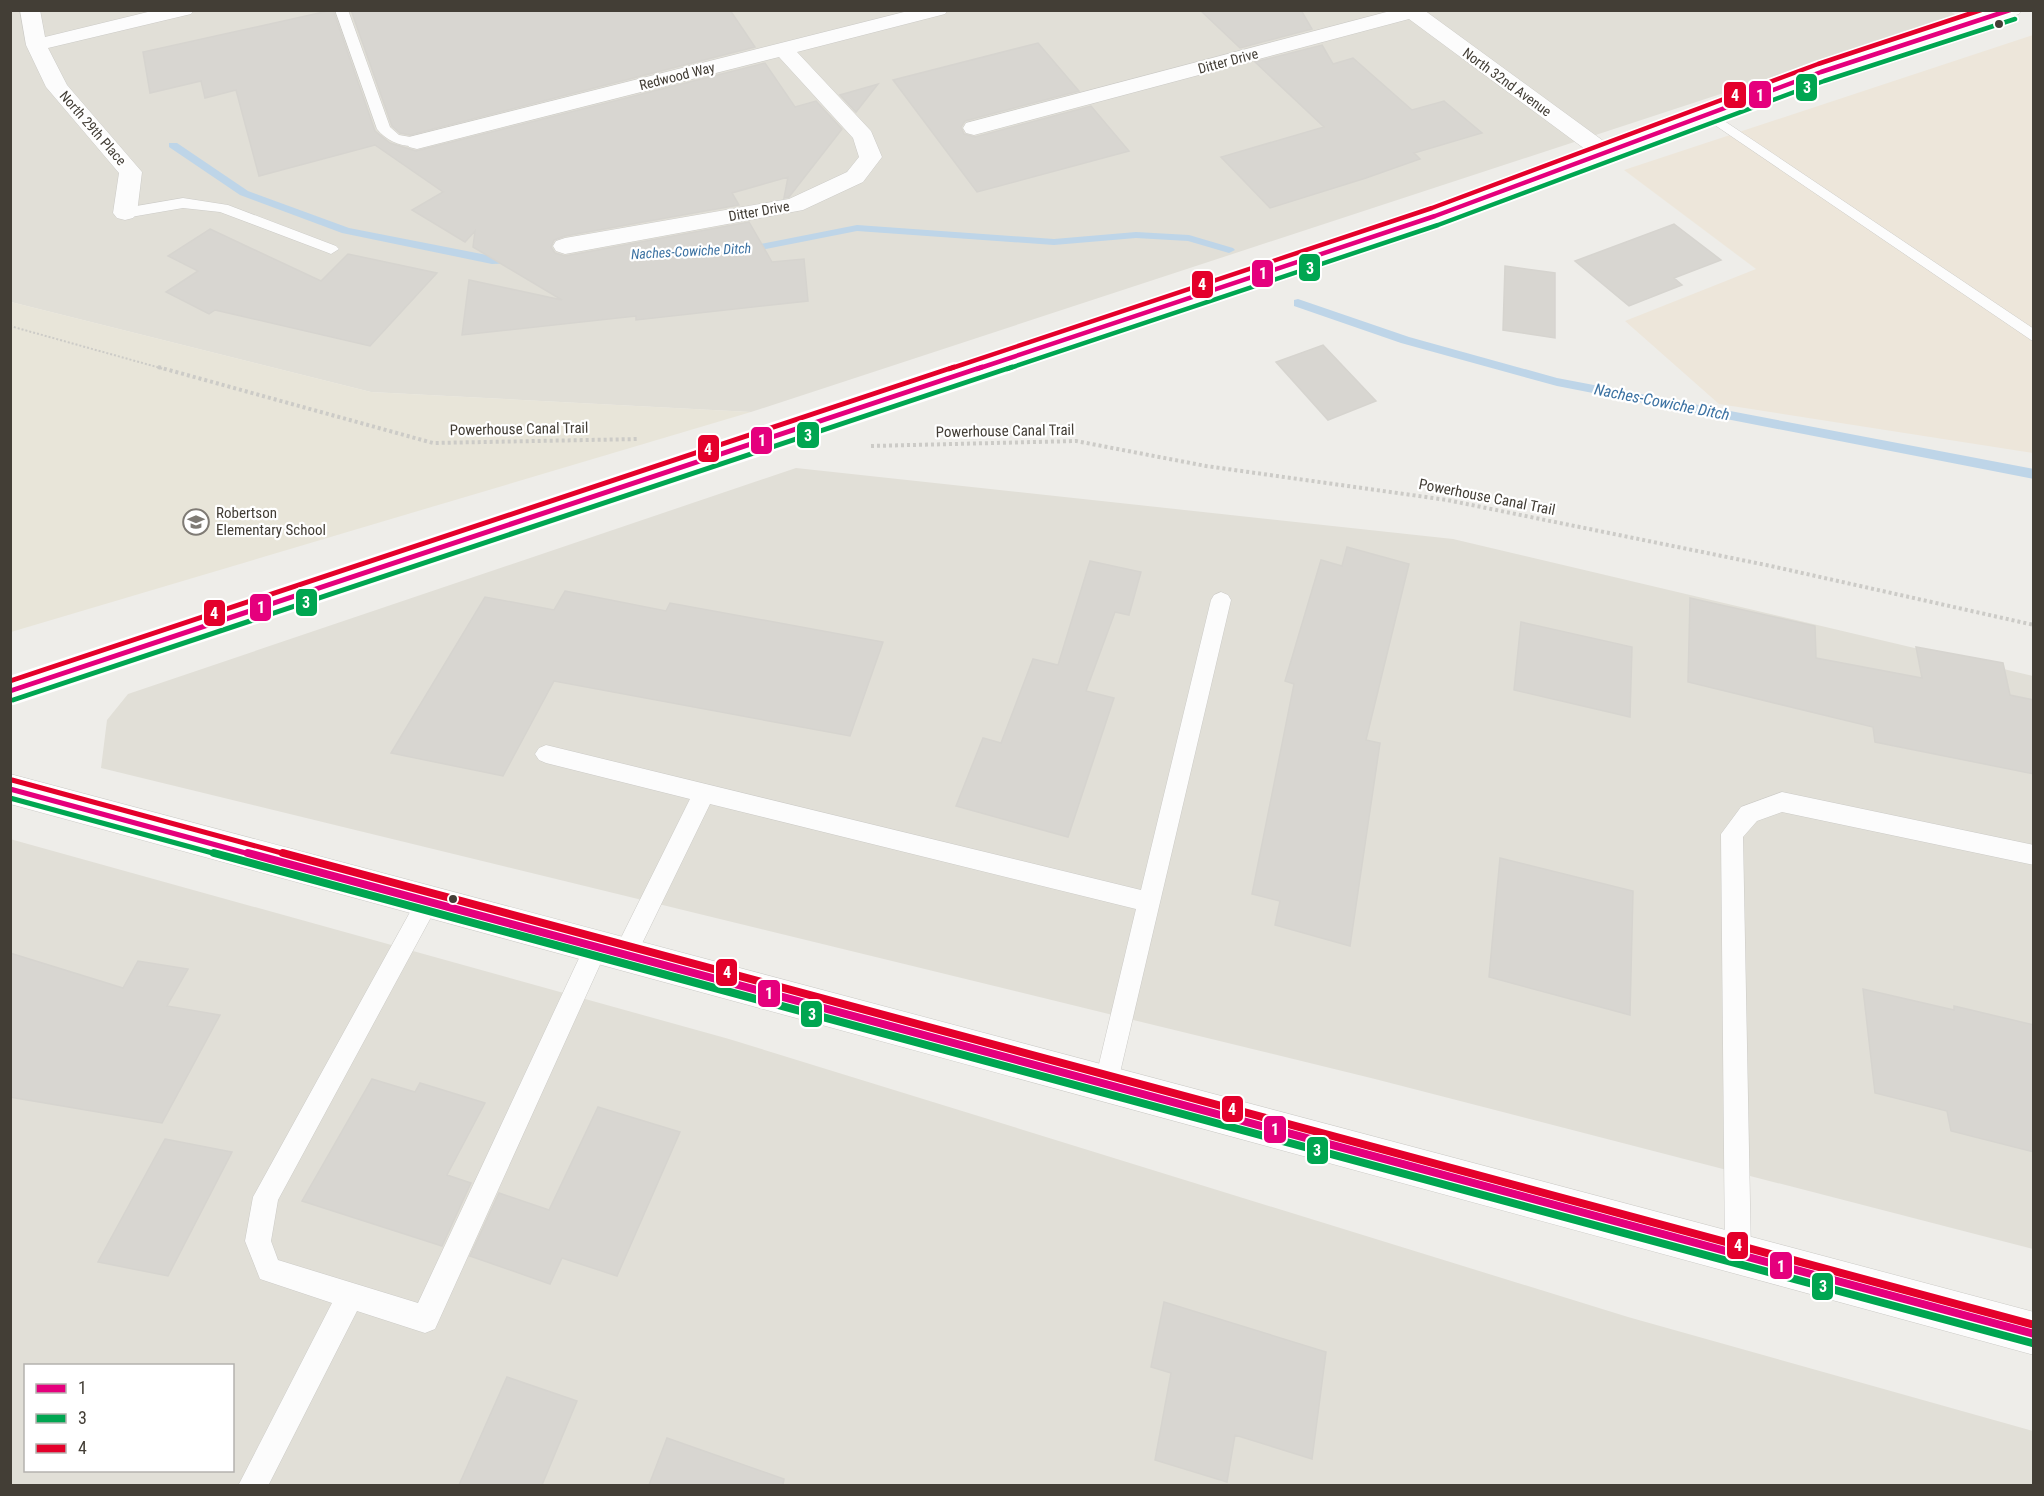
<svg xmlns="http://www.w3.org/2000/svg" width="2044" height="1496" font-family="'Roboto Condensed',sans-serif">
	<rect width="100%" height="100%" fill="#eeede9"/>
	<path fill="#e1dfd7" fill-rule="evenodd" d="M 1948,10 L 1958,16 L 751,412 L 371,392 L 11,302 L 11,11 Z
		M 796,468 L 1453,539 L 2033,676 L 2033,1249 L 1375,1079 L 101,768 L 107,720 L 128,694 Z
		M 10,839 L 729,1039 L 1628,1317 L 2033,1431 L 2033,1485 L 11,1485 ZM 26,1366 L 232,1366 L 232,1470 L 26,1470 Z"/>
	<path fill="#ede6da" d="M 2033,35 L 2033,453 L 1719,404 L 1625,321 L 1756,269 L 1624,170 Z"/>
	<path fill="#e8e5d9" d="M 11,302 L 371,392 L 751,412 L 11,632 Z"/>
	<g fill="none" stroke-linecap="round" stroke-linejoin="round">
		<path fill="#bed5e8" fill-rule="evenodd" d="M 169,143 L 177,143 L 248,191 L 349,228 L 492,256 L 514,255 L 520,259 L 514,263 L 492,264 L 342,233 L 240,195 L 169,147 Z
			M 857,225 L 1054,239 L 1136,232 L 1189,235 L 1233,248 L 1235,250 L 1229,253 L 1188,241 L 1136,238 L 1054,245 L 857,231 L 745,253 L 739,250 L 745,247 Z
			M 1298,299 L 1409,337 L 1557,378 L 2034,469 L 2034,479 L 1557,386 L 1401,343 L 1294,306 L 1294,300 Z"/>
	</g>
	<path fill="#d8d6d1" stroke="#d6d4cf" stroke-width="1.5" d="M 333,10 L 375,131 L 390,143 L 416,151 L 765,63 L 795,107 L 816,101 L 842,129 L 789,197 L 784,198 L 788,177 L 732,193 L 739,205 L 565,236 L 554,240 L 551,247 L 555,253 L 565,256 L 749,222 L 772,262 L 804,259 L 808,301 L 636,320 L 636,316 L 462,335 L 469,280 L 562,300 L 473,247 L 475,231 L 465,242 L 412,210 L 443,192 L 375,145 L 259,176 L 236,90 L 205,98 L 201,81 L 150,93 L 143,52 Z
		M 351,10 L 730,10 L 755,47 L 410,135 L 400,133 L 392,126 Z
		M 1200,10 L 1301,10 L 1312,29 L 1240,48 Z
		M 1038,43 L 1079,91 L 965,121 L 961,127 L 964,134 L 975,137 L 1091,106 L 1129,151 L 977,192 L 893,80 Z
		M 1322,45 L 1333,64 L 1353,58 L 1412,110 L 1444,101 L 1482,133 L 1414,153 L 1420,159 L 1366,178 L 1270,208 L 1221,157 L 1324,127 L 1255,62 Z
		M 878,84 L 856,112 L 840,95 Z
		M 1674,224 L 1721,260 L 1674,278 L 1682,285 L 1629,306 L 1575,261 Z
		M 210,229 L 321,281 L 348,254 L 437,273 L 370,346 L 215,310 L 209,314 L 166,292 L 198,271 L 168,256 Z
		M 1505,266 L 1555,273 L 1555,338 L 1503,330 Z
		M 1323,345 L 1376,401 L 1328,420 L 1276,362 Z
		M 1347,547 L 1409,564 L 1366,740 L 1380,743 L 1350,946 L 1275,925 L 1280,901 L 1252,894 L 1294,684 L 1285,681 L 1321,560 L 1342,566 Z
		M 1090,561 L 1141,572 L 1129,615 L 1115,612 L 1086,691 L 1114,698 L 1068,837 L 956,806 L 983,738 L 1001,743 L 1033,659 L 1058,665 Z
		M 565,591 L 666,611 L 670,603 L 883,642 L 850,736 L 554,681 L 503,776 L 391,753 L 485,597 L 554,610 Z
		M 1690,598 L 1815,626 L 1816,658 L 1922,678 L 1916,647 L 2003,663 L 2010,695 L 2034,700 L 2034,774 L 1875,742 L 1873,727 L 1688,682 Z
		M 1521,622 L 1632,647 L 1630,717 L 1514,690 Z
		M 1500,858 L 1633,891 L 1630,1015 L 1489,977 Z
		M 10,953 L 123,988 L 138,961 L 188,969 L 167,1006 L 220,1015 L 162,1123 L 10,1097 Z
		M 1863,989 L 1954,1010 L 1954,1006 L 2034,1025 L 2034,1152 L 1951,1131 L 1947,1111 L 1875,1093 Z
		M 372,1079 L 415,1092 L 420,1083 L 485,1103 L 447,1175 L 471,1183 L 442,1246 L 302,1201 Z
		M 598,1107 L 680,1132 L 617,1276 L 562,1258 L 550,1284 L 470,1256 L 499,1193 L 549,1210 Z
		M 165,1139 L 232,1152 L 168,1276 L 98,1262 Z
		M 1164,1302 L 1326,1352 L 1312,1459 L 1235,1435 L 1227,1482 L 1155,1460 L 1171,1373 L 1151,1367 Z
		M 507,1377 L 577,1401 L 542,1485 L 459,1485 Z
		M 667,1438 L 784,1479 L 783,1485 L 649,1485 Z"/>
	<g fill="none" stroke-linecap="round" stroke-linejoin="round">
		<g stroke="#cccbc7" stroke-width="1">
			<path id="service" d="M 335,10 L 348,10 L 390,127 L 399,135 L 422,139 L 424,142 L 422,145 C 406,149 387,142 377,129 Z
				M 1708,110 L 2034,329 L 2034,342 L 1703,117 L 1701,114 Z
				M 183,198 L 228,205 L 336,246 L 339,249 L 331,254 L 326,252 L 220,212 L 183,208 L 125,218 L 117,213 L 125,208 Z
				M 1221,592 L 1228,595 L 1231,600 L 1115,1094 L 1106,1097 L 1097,1094 L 1094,1085 L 1136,909 L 710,804 L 633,962 L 625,965 L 617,962 L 613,954 L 617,946 L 690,799 L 546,763 L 539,760 L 535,754 L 539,748 L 546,745 L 1141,890 L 1211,600 L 1214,595 Z
				M 1782,792 L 2034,845 L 2034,865 L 1782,812 L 1757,821 L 1743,837 L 1751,1255 L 1747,1264 L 1738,1268 L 1729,1264 L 1725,1255 L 1721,834 L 1741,807 Z
				M 428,890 L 436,894 L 439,901 L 436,908 L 278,1200 L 271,1241 L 278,1260 L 418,1303 L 588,939 L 596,936 L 604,939 L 608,947 L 435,1329 L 425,1333 L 357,1311 L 268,1486 L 238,1486 L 332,1303 L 260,1279 L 245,1241 L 253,1197 L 420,894 Z"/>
		</g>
		<g stroke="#cccbc7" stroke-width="1">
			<path id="minor" d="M 20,10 L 40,10 L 45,37 L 156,10 L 194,10 L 191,14 L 48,48 L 67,85 L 142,172 L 137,213 L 133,218 L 125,220 L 117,218 L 113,213 L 119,173 L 46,87 L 26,45 Z
				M 912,10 L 948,10 L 945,14 L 797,52 L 871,131 L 882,157 L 863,182 L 803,210 L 565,254 L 556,251 L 553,246 L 556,241 L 565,238 L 789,199 L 847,172 L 859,157 L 853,138 L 779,57 L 417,149 L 409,147 L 406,142 L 409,137 Z
				M 1394,10 L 1424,10 L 1613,148 L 1616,153 L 1613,158 L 1605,160 L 1597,158 L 1409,19 L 974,135 L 966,133 L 963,128 L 966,123 Z"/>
		</g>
		<g stroke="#cccbc7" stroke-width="1">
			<path id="tertiary" d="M 1990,10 L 2022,10 L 2019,14 L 1828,76 L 1443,221 L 10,704 L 10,678 L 1427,211 L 1814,68 Z
				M 10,774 L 2034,1312 L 2034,1355 L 10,804 Z"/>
		</g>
		<path stroke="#cccbc7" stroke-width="2" stroke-dasharray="2 2" stroke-linecap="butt" d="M 10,326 L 164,369"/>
		<path stroke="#cccbc7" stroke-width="4" stroke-dasharray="3 3" stroke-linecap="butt" d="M 158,367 L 433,443 L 639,439
			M 871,446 L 1076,441 L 1206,466 L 1447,500 L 1771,566 L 2034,625"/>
		<use href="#service" fill="#fcfcfc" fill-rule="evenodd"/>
		<use href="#minor" fill="#fcfcfc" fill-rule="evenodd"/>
		<use href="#tertiary" fill="#fcfcfc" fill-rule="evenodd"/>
		<g stroke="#fff" stroke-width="8">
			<path id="bus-1-far2" d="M 977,369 L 1435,216 L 1821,72 L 2010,10"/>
		</g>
		<g stroke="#fff" stroke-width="10">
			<path id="bus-1-far1" d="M 10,691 L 982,367
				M 10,789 L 253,855"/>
		</g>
		<g stroke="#fff" stroke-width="12">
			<path id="bus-1" d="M 248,853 L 2034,1334"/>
		</g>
		<g stroke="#fff" stroke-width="8">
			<path id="bus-2-far2" d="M 1007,369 L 1438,225 L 1824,81 L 2015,19"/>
		</g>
		<g stroke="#fff" stroke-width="10">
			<path id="bus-2-far1" d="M 13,700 L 1012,367
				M 10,798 L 220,855"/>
		</g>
		<g stroke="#fff" stroke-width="12">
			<path id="bus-2" d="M 214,853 L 2032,1343"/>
		</g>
		<g stroke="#fff" stroke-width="8">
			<path id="bus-3-far2" d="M 949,369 L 1432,208 L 1818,64 L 1981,10"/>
		</g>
		<g stroke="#fff" stroke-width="10">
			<path id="bus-3-far1" d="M 10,681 L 954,367
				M 12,780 L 289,855"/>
		</g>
		<g stroke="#fff" stroke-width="12">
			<path id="bus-3" d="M 283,853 L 2034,1325"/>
		</g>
		<use href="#bus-1-far2" stroke="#e5007d" stroke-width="4.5"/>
		<use href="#bus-1-far1" stroke="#e5007d" stroke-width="5"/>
		<use href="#bus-1" stroke="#e5007d" stroke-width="8"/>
		<use href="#bus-2-far2" stroke="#00a651" stroke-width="4.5"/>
		<use href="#bus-2-far1" stroke="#00a651" stroke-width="5"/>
		<use href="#bus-2" stroke="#00a651" stroke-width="8"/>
		<use href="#bus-3-far2" stroke="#e4002b" stroke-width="4.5"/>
		<use href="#bus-3-far1" stroke="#e4002b" stroke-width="5"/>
		<use href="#bus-3" stroke="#e4002b" stroke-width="8"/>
	</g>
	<defs>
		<g id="school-ring" transform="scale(1.35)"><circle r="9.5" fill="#fff" stroke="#7f7b75" stroke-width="1.5"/><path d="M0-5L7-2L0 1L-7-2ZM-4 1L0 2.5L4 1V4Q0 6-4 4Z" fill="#7f7b75"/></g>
	</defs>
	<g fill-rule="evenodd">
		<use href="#school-ring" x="196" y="522"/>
	</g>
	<g fill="#433e36" stroke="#fff" stroke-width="2">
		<circle cx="1999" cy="24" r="5"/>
		<circle cx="453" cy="899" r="5"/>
	</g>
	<g text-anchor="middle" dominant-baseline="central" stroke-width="4.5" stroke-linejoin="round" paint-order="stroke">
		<g font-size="14" fill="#433e36" stroke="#fff">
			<text transform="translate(1228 61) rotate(-15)">Ditter Drive</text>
			<text transform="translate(677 76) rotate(-14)">Redwood Way</text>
			<text transform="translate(1507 82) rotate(36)">North 32nd Avenue</text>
			<text transform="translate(93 128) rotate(49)">North 29th Place</text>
			<text transform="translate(759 211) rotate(-10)">Ditter Drive</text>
		</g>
		<g font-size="14" font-style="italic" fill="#3c72a2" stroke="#fff">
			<text transform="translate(691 251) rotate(-3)">Naches-Cowiche Ditch</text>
		</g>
		<g font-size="15" fill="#433e36" stroke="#fff">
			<text transform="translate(519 429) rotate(-1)">Powerhouse Canal Trail</text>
			<text transform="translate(1005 431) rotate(-1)">Powerhouse Canal Trail</text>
			<text transform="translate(1487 497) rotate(11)">Powerhouse Canal Trail</text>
		</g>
		<g font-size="15" fill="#433e36" stroke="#fff" text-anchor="start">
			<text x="216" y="513">Robertson<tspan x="216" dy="17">Elementary School</tspan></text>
		</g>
		<g font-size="16" font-style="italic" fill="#3c72a2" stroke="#fff">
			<text transform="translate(1662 402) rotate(11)">Naches-Cowiche Ditch</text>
		</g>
	</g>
	<g stroke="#fff" stroke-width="2">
		<rect x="1795" y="73" width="23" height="29" rx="6" fill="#00a651"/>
		<rect x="1748" y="80" width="24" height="29" rx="6" fill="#e5007d"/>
		<rect x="1723" y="81" width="24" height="28" rx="6" fill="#e4002b"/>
		<rect x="1298" y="253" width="23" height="29" rx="6" fill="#00a651"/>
		<rect x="1251" y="259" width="23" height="29" rx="6" fill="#e5007d"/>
		<rect x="1191" y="270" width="23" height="29" rx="6" fill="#e4002b"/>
		<rect x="796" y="421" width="24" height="28" rx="6" fill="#00a651"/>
		<rect x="750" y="426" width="23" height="29" rx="6" fill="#e5007d"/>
		<rect x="697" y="434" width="23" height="29" rx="6" fill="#e4002b"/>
		<rect x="295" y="588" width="23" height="29" rx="6" fill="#00a651"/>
		<rect x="249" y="593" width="23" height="29" rx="6" fill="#e5007d"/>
		<rect x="203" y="599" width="23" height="28" rx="6" fill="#e4002b"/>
		<rect x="715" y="958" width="23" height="29" rx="6" fill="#e4002b"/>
		<rect x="757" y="979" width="24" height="29" rx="6" fill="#e5007d"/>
		<rect x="800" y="1000" width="23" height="28" rx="6" fill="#00a651"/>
		<rect x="1221" y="1095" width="23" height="28" rx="6" fill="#e4002b"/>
		<rect x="1263" y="1115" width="24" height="29" rx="6" fill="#e5007d"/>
		<rect x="1306" y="1136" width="23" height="29" rx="6" fill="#00a651"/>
		<rect x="1726" y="1231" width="23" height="29" rx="6" fill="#e4002b"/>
		<rect x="1769" y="1251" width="24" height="29" rx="6" fill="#e5007d"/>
		<rect x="1811" y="1272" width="23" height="29" rx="6" fill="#00a651"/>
	</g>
	<g font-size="16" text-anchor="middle" font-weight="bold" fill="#fff">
		<text x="1807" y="93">3</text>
		<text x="1760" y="101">1</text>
		<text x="1735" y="101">4</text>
		<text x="1310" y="274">3</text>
		<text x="1263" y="279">1</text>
		<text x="1202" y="290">4</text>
		<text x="808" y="441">3</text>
		<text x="762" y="446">1</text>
		<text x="708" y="455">4</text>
		<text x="306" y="608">3</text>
		<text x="261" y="613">1</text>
		<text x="214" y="619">4</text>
		<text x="727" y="978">4</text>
		<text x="769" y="999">1</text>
		<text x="812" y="1020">3</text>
		<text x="1232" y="1115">4</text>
		<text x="1275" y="1135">1</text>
		<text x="1317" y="1156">3</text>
		<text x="1738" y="1251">4</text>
		<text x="1781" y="1272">1</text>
		<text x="1823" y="1292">3</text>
	</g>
	<rect width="2044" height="1496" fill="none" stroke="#433e36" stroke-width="24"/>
	<rect x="24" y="1364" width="210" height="108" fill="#ffffff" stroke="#b4b2af" stroke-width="1.5"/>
	<rect x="36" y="1384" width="30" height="9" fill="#e5007d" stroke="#b4b2af" stroke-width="1.5"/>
	<text x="78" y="1394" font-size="18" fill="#433e36">1</text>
	<rect x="36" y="1414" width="30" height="9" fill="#00a651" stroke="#b4b2af" stroke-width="1.5"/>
	<text x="78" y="1424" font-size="18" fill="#433e36">3</text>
	<rect x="36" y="1444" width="30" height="9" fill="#e4002b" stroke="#b4b2af" stroke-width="1.5"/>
	<text x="78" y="1454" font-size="18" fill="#433e36">4</text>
</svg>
